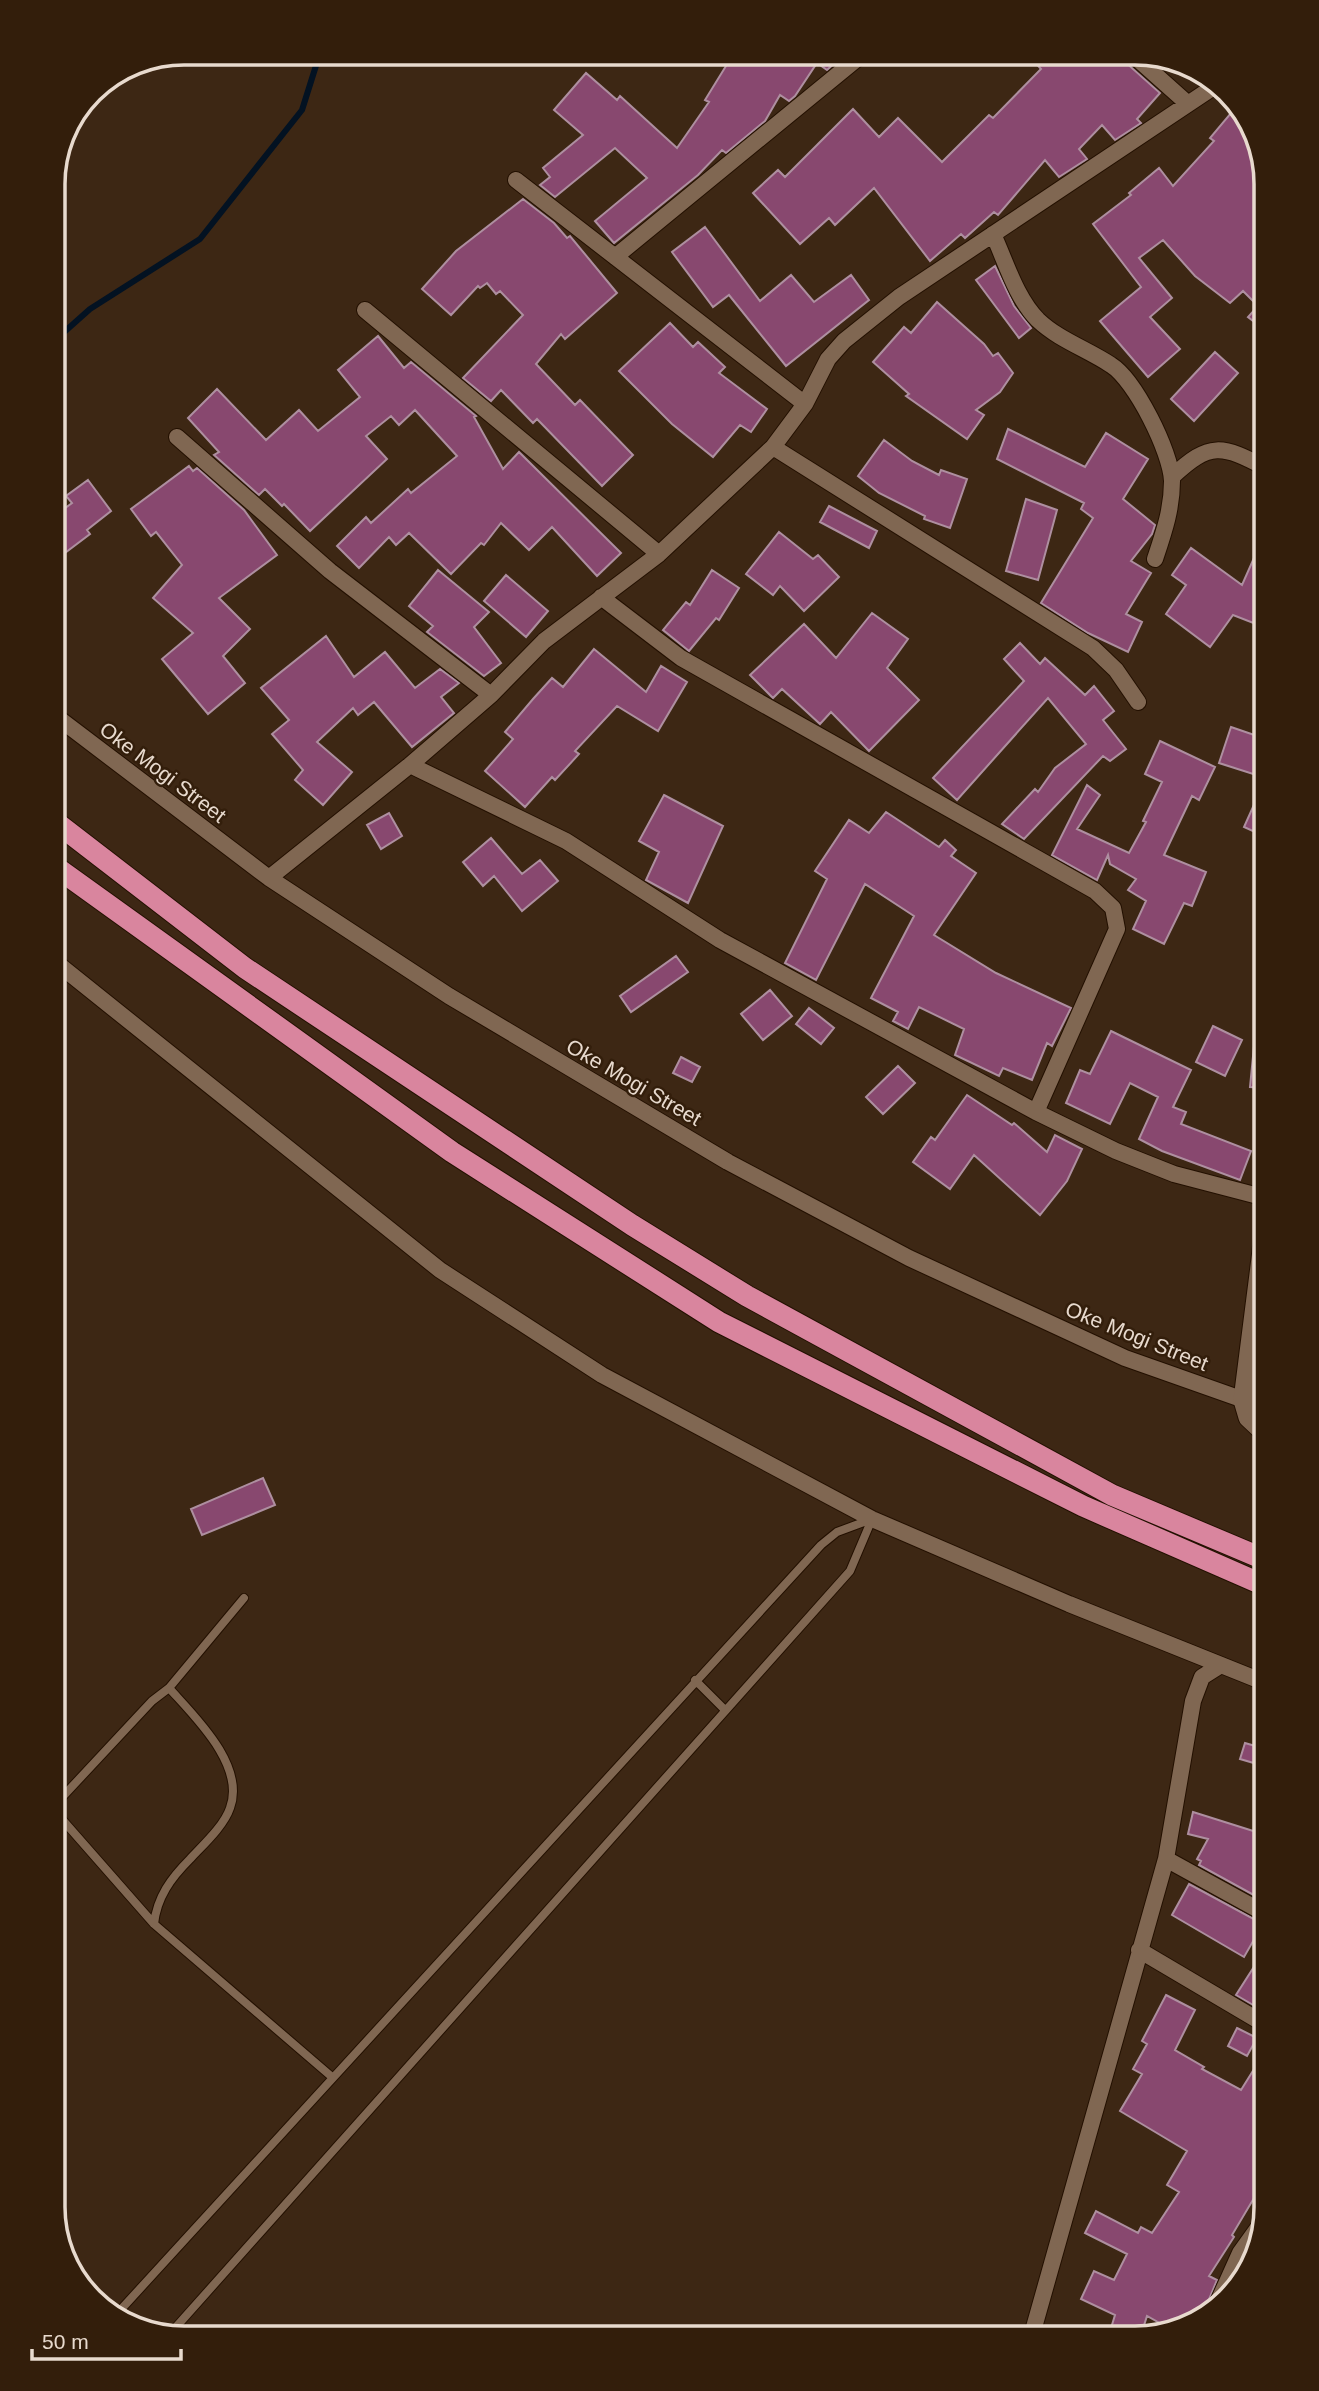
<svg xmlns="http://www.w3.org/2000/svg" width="1319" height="2391" font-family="Helvetica,sans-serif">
	<rect width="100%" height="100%" fill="#3d2714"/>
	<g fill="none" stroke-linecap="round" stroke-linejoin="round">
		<path stroke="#031222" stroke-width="6" d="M 53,342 L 90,309 L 200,239 L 302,110 L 320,53"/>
	</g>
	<path fill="#88486f" stroke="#ae8fa0" stroke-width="2" d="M 734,53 L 846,53 L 827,70 L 817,63 L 795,96 L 789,101 L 780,95 L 765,121 L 726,153 L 722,150 L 698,175 L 614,243 L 595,221 L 647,178 L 615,148 L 555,197 L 540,185 L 550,177 L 543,168 L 583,135 L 554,110 L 586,73 L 617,100 L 620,96 L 677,148 L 709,102 L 705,100 Z
		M 1027,53 L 1120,53 L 1124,61 L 1160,93 L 1137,119 L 1141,123 L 1115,140 L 1102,125 L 1079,149 L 1087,159 L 1059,177 L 1045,160 L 998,215 L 994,212 L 965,238 L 961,234 L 930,261 L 874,188 L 835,225 L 829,218 L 800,244 L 753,193 L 778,170 L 785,177 L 853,109 L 879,137 L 898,118 L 942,162 L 989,115 L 993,118 L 1041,69 Z
		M 1236,107 L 1256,133 L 1266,184 L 1266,331 L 1248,317 L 1258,306 L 1243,291 L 1230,303 L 1195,276 L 1163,240 L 1139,258 L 1172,298 L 1150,317 L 1180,349 L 1148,377 L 1100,321 L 1141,287 L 1093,224 L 1131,195 L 1129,193 L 1159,168 L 1173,186 L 1214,141 L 1210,138 Z
		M 523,199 L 554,223 L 567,238 L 570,236 L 617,293 L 565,339 L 561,334 L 536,364 L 575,405 L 580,400 L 633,455 L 602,486 L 537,419 L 533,423 L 501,390 L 491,401 L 463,378 L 523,315 L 500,291 L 496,294 L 487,283 L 480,288 L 478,286 L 451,315 L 422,289 L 456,251 Z
		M 705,227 L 760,301 L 791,275 L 814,302 L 851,275 L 869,300 L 786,366 L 729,295 L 713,307 L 672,252 Z
		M 995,266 L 1014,306 L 1031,328 L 1019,338 L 976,280 Z
		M 937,302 L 984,344 L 993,356 L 998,353 L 1013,373 L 1000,392 L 976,410 L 984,415 L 967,439 L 906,396 L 909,394 L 873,362 L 904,327 L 911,333 Z
		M 670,323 L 693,347 L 698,342 L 725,367 L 719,373 L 767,409 L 751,432 L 740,425 L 713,457 L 672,424 L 619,371 Z
		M 378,336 L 404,368 L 411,362 L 476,416 L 474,417 L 503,469 L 519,452 L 621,553 L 597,576 L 552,527 L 529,550 L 501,523 L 484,545 L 481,543 L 451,574 L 409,533 L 396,545 L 389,537 L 359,568 L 337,546 L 366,517 L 371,523 L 408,489 L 411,493 L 457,456 L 415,410 L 399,425 L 391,416 L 366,436 L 387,459 L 310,531 L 284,504 L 282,506 L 265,489 L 259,495 L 214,455 L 219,452 L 188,418 L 217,389 L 266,440 L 299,410 L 318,431 L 360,397 L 338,370 Z
		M 1215,352 L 1238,373 L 1194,421 L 1171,399 Z
		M 1008,429 L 1085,467 L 1106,433 L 1148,459 L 1123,499 L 1155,525 L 1152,534 L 1131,561 L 1151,573 L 1126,614 L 1142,622 L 1128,652 L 1088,633 L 1041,603 L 1093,518 L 1081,509 L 1084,503 L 997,459 Z
		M 884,440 L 912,461 L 939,475 L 941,470 L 967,479 L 950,528 L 924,519 L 925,516 L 879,493 L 858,476 Z
		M 189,466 L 193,471 L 197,468 L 244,510 L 277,555 L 219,598 L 250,629 L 223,656 L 245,683 L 208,714 L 162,659 L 193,633 L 153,598 L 182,565 L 156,532 L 151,536 L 131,509 Z
		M 88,480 L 111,511 L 87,530 L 90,534 L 53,562 L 53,517 L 72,503 L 66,496 Z
		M 1026,499 L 1057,510 L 1038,580 L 1006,571 Z
		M 829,506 L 877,531 L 869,548 L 820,522 Z
		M 1266,531 L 1266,613 L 1261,626 L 1233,615 L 1210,647 L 1166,614 L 1186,585 L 1172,575 L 1191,548 L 1242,585 Z
		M 779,532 L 813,559 L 818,555 L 839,577 L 804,611 L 780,586 L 773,595 L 746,574 Z
		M 438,570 L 489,612 L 474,627 L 501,663 L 484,676 L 427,632 L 433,626 L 409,606 Z
		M 712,570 L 739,588 L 719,620 L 716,618 L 689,651 L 663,630 L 686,602 L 690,605 Z
		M 506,575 L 548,611 L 526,637 L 484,601 Z
		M 872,613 L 908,639 L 887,668 L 919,700 L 869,751 L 831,712 L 820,724 L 782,689 L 773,698 L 750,675 L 804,624 L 836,658 Z
		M 326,636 L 354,677 L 385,652 L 415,688 L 440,669 L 459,683 L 441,697 L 454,713 L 412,747 L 374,702 L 358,715 L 353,708 L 317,742 L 352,772 L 323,805 L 295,780 L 303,770 L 272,734 L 289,720 L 261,688 Z
		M 1020,643 L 1040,664 L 1045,658 L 1085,695 L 1094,686 L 1114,711 L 1103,720 L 1126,749 L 1110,761 L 1103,756 L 1024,839 L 1002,824 L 1035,789 L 1038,792 L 1055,768 L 1086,744 L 1048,698 L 957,800 L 933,778 L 1024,681 L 1004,659 Z
		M 594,649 L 646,692 L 661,666 L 687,682 L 658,731 L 617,706 L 575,751 L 579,754 L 555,780 L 552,777 L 525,807 L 485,771 L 513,739 L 505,732 L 533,699 L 552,678 L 563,687 Z
		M 1231,727 L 1266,739 L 1266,837 L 1244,827 L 1266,778 L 1219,763 Z
		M 1160,741 L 1215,767 L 1199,800 L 1192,796 L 1164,855 L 1206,872 L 1192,906 L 1184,903 L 1164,944 L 1133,929 L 1146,901 L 1128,890 L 1136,879 L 1110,864 L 1108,855 L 1097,880 L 1052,855 L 1087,785 L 1100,795 L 1077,829 L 1129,853 L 1146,822 L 1143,821 L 1162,782 L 1145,774 Z
		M 664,795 L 723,826 L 688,903 L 646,880 L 659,852 L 639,841 Z
		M 886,812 L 939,847 L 945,840 L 956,850 L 951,856 L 976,873 L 934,935 L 996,973 L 1071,1008 L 1052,1046 L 1047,1043 L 1032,1080 L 1003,1068 L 999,1076 L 955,1055 L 964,1029 L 919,1007 L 908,1029 L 893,1021 L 898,1012 L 871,998 L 914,916 L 865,884 L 816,980 L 785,963 L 827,879 L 815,871 L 849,820 L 869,833 Z
		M 389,813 L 402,836 L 381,849 L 367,825 Z
		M 491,838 L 522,874 L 540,860 L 558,881 L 522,911 L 494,876 L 483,886 L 463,862 Z
		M 676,956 L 688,972 L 631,1012 L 620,996 Z
		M 770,990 L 792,1016 L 763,1040 L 741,1014 Z
		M 809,1008 L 834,1028 L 821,1044 L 796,1024 Z
		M 1213,1026 L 1242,1040 L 1225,1076 L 1196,1062 Z
		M 1111,1031 L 1191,1070 L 1173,1107 L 1186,1112 L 1181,1124 L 1251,1151 L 1240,1180 L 1162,1151 L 1139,1139 L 1158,1097 L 1130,1083 L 1110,1124 L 1066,1103 L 1080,1070 L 1090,1074 Z
		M 1255,1036 L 1266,1036 L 1266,1088 L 1250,1087 Z
		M 681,1057 L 700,1067 L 692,1082 L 673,1073 Z
		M 898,1066 L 915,1083 L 883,1114 L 866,1097 Z
		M 967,1095 L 1012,1125 L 1014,1123 L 1047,1152 L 1055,1135 L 1082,1149 L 1067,1181 L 1040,1215 L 974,1155 L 950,1189 L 913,1162 L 931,1137 L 935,1140 Z
		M 263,1478 L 275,1505 L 202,1535 L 191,1509 Z
		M 1245,1743 L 1262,1748 L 1257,1764 L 1240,1759 Z
		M 1193,1812 L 1266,1835 L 1266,1886 L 1261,1899 L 1199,1865 L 1201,1861 L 1197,1859 L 1208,1839 L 1188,1834 Z
		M 1189,1884 L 1263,1924 L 1244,1957 L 1172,1915 Z
		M 1266,1948 L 1266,2000 L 1260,2009 L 1236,1995 Z
		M 1166,1995 L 1195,2010 L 1175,2050 L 1204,2067 L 1202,2069 L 1241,2090 L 1266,2050 L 1266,2198 L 1257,2193 L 1232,2235 L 1234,2237 L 1209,2276 L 1217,2280 L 1203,2314 L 1186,2328 L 1174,2331 L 1147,2316 L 1140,2338 L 1108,2338 L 1115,2315 L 1081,2299 L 1094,2271 L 1114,2280 L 1127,2254 L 1085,2233 L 1096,2211 L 1138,2233 L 1141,2227 L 1152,2233 L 1179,2192 L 1167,2185 L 1187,2151 L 1120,2111 L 1142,2074 L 1133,2069 L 1147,2044 L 1142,2041 Z
		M 1237,2028 L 1257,2038 L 1247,2056 L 1228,2046 Z"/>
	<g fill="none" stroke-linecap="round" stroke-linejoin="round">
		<g stroke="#231000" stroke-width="10">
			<path id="lane" d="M 695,1680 L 725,1710
				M 53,1807 L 152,1701 L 169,1688 L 244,1598
				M 53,1809 L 154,1924 L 332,2077
				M 154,1924 C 157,1897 171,1878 190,1859 C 203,1845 224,1826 230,1808 C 246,1765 194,1716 169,1688
				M 114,2317 L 821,1545 L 837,1532 L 872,1519
				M 168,2336 L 850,1571 L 872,1519"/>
		</g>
		<g stroke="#231000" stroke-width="18">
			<path id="street" d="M 1131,53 L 1187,103
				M 516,180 L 805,404
				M 993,234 C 1006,262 1016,298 1038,320 C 1059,340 1087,349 1111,365 C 1135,380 1171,452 1172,481 C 1172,509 1164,532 1155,559
				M 615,257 L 864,53
				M 365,310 L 659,554
				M 177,437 L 330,571 L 491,695
				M 773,447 L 1093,648 L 1116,670 L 1138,702
				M 1172,477 C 1210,441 1222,445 1266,468
				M 601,597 L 681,658 L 1095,891 L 1113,908 L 1117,929 L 1036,1112
				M 53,714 L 269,878 L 449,996 L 728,1162 L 909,1258 L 1125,1358 L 1244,1400
				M 410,765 L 566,841 L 720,940 L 1036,1112 L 1116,1151 L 1174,1174 L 1266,1198
				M 269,878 L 410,765 L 491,695 L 544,641 L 659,554 L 773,447 L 805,404 L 828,359 L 844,341 L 899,297 L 1218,84
				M 53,960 L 440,1270 L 602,1375 L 872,1519 L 1069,1604 L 1266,1683
				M 1166,1859 L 1266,1914
				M 1139,1950 L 1266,2025
				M 1218,2302 L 1240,2253 L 1263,2221
				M 1031,2338 L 1166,1859 L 1193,1701 L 1202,1677 L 1221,1665"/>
		</g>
		<g stroke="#231000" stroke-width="23">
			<path id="secondary" d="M 1266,1433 L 1249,1417 L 1244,1400 L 1266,1227"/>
		</g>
		<g stroke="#231000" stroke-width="23">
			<path id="highway" d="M 53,820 L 245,968 L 632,1225 L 747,1296 L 1112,1495 L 1266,1560
				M 53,865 L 452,1152 L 719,1322 L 1083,1506 L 1266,1586"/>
		</g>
		<use href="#lane" stroke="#806752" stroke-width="8"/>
		<use href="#street" stroke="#806752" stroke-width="16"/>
		<use href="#secondary" stroke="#806752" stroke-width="21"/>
		<use href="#highway" stroke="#d9859e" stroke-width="21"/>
	</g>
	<g text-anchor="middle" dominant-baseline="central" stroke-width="5" stroke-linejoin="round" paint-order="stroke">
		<g font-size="21" fill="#e8dace" stroke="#331e0b">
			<text transform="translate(163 772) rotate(37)">Oke Mogi Street</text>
			<text transform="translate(634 1082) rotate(30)">Oke Mogi Street</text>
			<text transform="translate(1137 1336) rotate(22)">Oke Mogi Street</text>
		</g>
	</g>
	<path d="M0 0H1319V2391H0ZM184 65H1135A119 119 0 0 1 1254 184V2207A119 119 0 0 1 1135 2326H184A119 119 0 0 1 65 2207V184A119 119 0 0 1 184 65Z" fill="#331e0b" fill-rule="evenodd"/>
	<path fill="none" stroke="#e8dace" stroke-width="3.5" d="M184 65H1135A119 119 0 0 1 1254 184V2207A119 119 0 0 1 1135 2326H184A119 119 0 0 1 65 2207V184A119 119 0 0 1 184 65Z"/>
	<path d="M32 2349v10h149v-10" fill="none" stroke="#e8dace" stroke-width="3.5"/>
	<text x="42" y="2349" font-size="21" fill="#e8dace" stroke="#331e0b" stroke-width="5" paint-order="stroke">50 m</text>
</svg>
